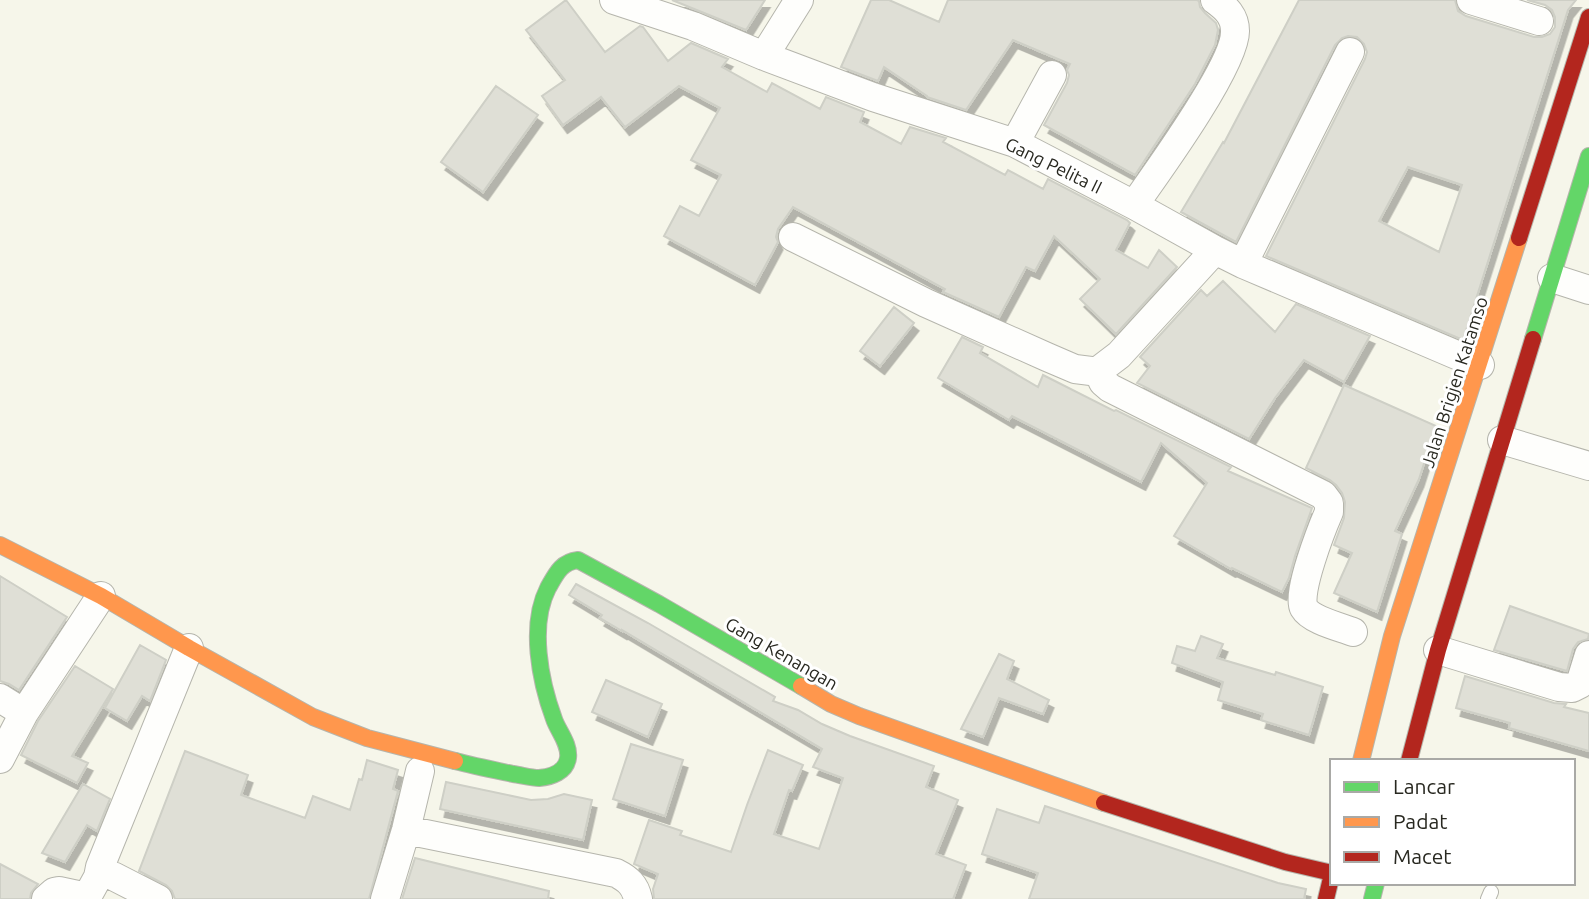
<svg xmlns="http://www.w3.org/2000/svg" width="1589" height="899" font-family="Ubuntu,sans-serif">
	<defs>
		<filter id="shadow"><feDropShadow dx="4.5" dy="8" stdDeviation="0" flood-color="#0004"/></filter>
	</defs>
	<rect width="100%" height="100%" fill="#f6f6ea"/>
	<path fill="#dfdfd6" stroke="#cecfc6" stroke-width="2" fill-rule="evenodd" filter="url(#shadow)" d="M 566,0 L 605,52 L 640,26 L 643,27 L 668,61 L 691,43 L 728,59 L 722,67 L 767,92 L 772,83 L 820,109 L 826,97 L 864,112 L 860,122 L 901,144 L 910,127 L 946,138 L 943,142 L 1005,175 L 1008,170 L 1043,189 L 1048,179 L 1127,220 L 1130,223 L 1116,250 L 1148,268 L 1159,250 L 1177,267 L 1116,334 L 1080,299 L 1100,279 L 1054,236 L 1035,271 L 1026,267 L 999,317 L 943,292 L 945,289 L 793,207 L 778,229 L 776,237 L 778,242 L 755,285 L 664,236 L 680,206 L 699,216 L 721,175 L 691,160 L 720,108 L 679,86 L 625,127 L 601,97 L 563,125 L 542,96 L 565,80 L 526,30 Z
		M 672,0 L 765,0 L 746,30 Z
		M 871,0 L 889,0 L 939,22 L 948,0 L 1197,0 L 1199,1 L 1200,7 L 1205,13 L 1216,23 L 1218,30 L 1215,45 L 1195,84 L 1135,175 L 1044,125 L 1067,83 L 1069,75 L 1067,70 L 1070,64 L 1013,40 L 966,110 L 927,97 L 927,96 L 884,67 L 878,81 L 841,67 Z
		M 1299,0 L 1455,0 L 1458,11 L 1466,16 L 1534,37 L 1542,37 L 1550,34 L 1555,27 L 1555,17 L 1552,10 L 1545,5 L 1527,0 L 1576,0 L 1568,10 L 1463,340 L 1266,256 L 1365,59 L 1367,52 L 1364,44 L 1357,37 L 1348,36 L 1342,38 L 1335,45 L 1236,242 L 1181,212 L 1223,142 L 1224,143 ZM 1408,167 L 1462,185 L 1439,252 L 1379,221 Z
		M 496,86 L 538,115 L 483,192 L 441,162 Z
		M 1223,281 L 1275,332 L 1296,304 L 1370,336 L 1344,382 L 1304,360 L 1275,398 L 1249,439 L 1137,383 L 1150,366 L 1140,357 L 1201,290 L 1207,296 Z
		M 894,307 L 914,323 L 880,366 L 860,351 Z
		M 962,337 L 983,347 L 980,353 L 1038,387 L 1043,375 L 1114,411 L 1116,410 L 1231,467 L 1228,471 L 1312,508 L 1295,556 L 1289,578 L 1282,592 L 1232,568 L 1231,569 L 1174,536 L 1207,483 L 1161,443 L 1141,482 L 1012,416 L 1009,420 L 938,378 Z
		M 1344,385 L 1436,426 L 1419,479 L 1395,531 L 1402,534 L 1377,612 L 1334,593 L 1352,553 L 1334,545 L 1344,518 L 1345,502 L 1342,493 L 1336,485 L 1330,480 L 1306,468 Z
		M 0,576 L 67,617 L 19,690 L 9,684 L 0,681 Z
		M 576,584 L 648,623 L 775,697 L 773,701 L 798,710 L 822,724 L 850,736 L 934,766 L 926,787 L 958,800 L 936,854 L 966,865 L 953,899 L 654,899 L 653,889 L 658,874 L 634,864 L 649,820 L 682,831 L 680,835 L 731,852 L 747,805 L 768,750 L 803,765 L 792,791 L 789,790 L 774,834 L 819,849 L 843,778 L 813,767 L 822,749 L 622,630 L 622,631 L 600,618 L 602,615 L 569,595 Z
		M 1510,606 L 1589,634 L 1588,639 L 1578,642 L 1573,649 L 1567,671 L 1494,650 Z
		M 1201,636 L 1223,644 L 1217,658 L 1275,675 L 1276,672 L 1323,687 L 1309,735 L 1261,720 L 1263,714 L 1218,700 L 1223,682 L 1172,663 L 1177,646 L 1195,651 Z
		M 140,645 L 166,660 L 150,701 L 142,696 L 127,721 L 105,708 Z
		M 999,654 L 1014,661 L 1007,679 L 1049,700 L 1043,714 L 999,698 L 983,737 L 961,729 Z
		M 75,666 L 113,689 L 72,756 L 88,763 L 77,783 L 21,755 L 38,721 Z
		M 1465,676 L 1554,703 L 1566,704 L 1564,707 L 1589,713 L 1589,751 L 1509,728 L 1510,723 L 1456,708 Z
		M 606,680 L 662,704 L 648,737 L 592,712 Z
		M 631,744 L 683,760 L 665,816 L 613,799 Z
		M 185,751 L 248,775 L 241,795 L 305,818 L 313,796 L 350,810 L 359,779 L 362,780 L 367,760 L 398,770 L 393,789 L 398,791 L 369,899 L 175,899 L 172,891 L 166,885 L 139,871 Z
		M 446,782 L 531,800 L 548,799 L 564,794 L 592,800 L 583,840 L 440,809 Z
		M 83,784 L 110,799 L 97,831 L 87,825 L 65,862 L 42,853 Z
		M 1045,806 L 1278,883 L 1306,889 L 1304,899 L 1029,899 L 1038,873 L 982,854 L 997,809 L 1039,823 Z
		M 415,858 L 549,891 L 548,899 L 402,899 Z
		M 0,864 L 38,884 L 31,893 L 30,899 L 0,899 Z"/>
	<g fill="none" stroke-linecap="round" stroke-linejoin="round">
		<g stroke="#b5b5ac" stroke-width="16">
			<path id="lane" d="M 1488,899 L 1491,892"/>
		</g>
		<g stroke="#b5b5ac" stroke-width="30">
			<path id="street" d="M 614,0 L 693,26 L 764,56 L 873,97 L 1015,143 L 1134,205 L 1215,250 L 1243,264 L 1480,365
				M 1471,0 L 1539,21
				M 764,56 L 799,0
				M 1015,143 L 1052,75
				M 1134,205 C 1156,174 1236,64 1235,31 C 1235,16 1226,8 1215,0
				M 793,237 L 926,303 L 1047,357 L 1075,369 L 1091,371 L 1098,371 L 1119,355 L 1215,250
				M 1243,264 L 1350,52
				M 1552,278 L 1589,290
				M 1098,371 L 1103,382 L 1110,388 L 1323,495 L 1329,503 L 1329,512 C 1322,528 1296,594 1304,608 C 1311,620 1340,627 1353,632
				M 1502,440 L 1589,466
				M 1438,650 L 1559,687 L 1572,688 L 1580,684 L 1589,655
				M 0,698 L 24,713
				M 0,759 L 24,713 L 101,596
				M 406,830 L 616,873 C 628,879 635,885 638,899
				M 113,876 L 158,899
				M 46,899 L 54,892 L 59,891 L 87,897 L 98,877 L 100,867 L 189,648
				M 385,899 L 406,830 L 420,771"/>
		</g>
		<g stroke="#b5b5ac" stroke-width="18">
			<path id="fast" d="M 1533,339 L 1589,156
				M 455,761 C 474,766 494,770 513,774 C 521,775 531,778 539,778 C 551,777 566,772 568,758 C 570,744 558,731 554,719 C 540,681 529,625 548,588 C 556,574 561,562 578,560 L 659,604 L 801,686
				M 1372,899 L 1376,883"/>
		</g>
		<g stroke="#b5b5ac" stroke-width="18">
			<path id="slow" d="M 0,545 L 101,596 L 189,648 L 313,717 L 367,738 L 455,761
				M 801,686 L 831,704 L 859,716 L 1104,803
				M 1361,761 L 1392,636 L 1519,238"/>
		</g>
		<g stroke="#b5b5ac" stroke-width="18">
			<path id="jam" d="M 1519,238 L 1589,17
				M 1409,761 L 1438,650 L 1533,339
				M 1104,803 L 1285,862 L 1332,873
				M 1326,899 L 1332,874"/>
		</g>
		<use href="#lane" stroke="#fefefc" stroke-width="14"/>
		<use href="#street" stroke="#fefefc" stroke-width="28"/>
		<use href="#fast" stroke="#63d668" stroke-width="16"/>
		<use href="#slow" stroke="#ff974d" stroke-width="16"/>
		<use href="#jam" stroke="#b3261e" stroke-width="16"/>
	</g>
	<g text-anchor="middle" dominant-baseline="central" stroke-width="6" stroke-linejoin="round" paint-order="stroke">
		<g font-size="18" fill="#282820" stroke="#fff">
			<text transform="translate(1054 165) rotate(26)">Gang Pelita II</text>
			<text transform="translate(1454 382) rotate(-72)">Jalan Brigjen Katamso</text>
			<text transform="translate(782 653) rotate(30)">Gang Kenangan</text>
		</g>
	</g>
	<rect x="1330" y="759" width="245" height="126" fill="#ffffff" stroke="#a9a9a6" stroke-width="2"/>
	<rect x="1344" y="782" width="35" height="10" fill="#63d668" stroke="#a9a9a6" stroke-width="2"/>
	<text x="1393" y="794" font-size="21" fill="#282820">Lancar</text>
	<rect x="1344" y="817" width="35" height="10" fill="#ff974d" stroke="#a9a9a6" stroke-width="2"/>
	<text x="1393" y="829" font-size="21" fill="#282820">Padat</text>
	<rect x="1344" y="852" width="35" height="10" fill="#b3261e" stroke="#a9a9a6" stroke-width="2"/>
	<text x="1393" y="864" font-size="21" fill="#282820">Macet</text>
</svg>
